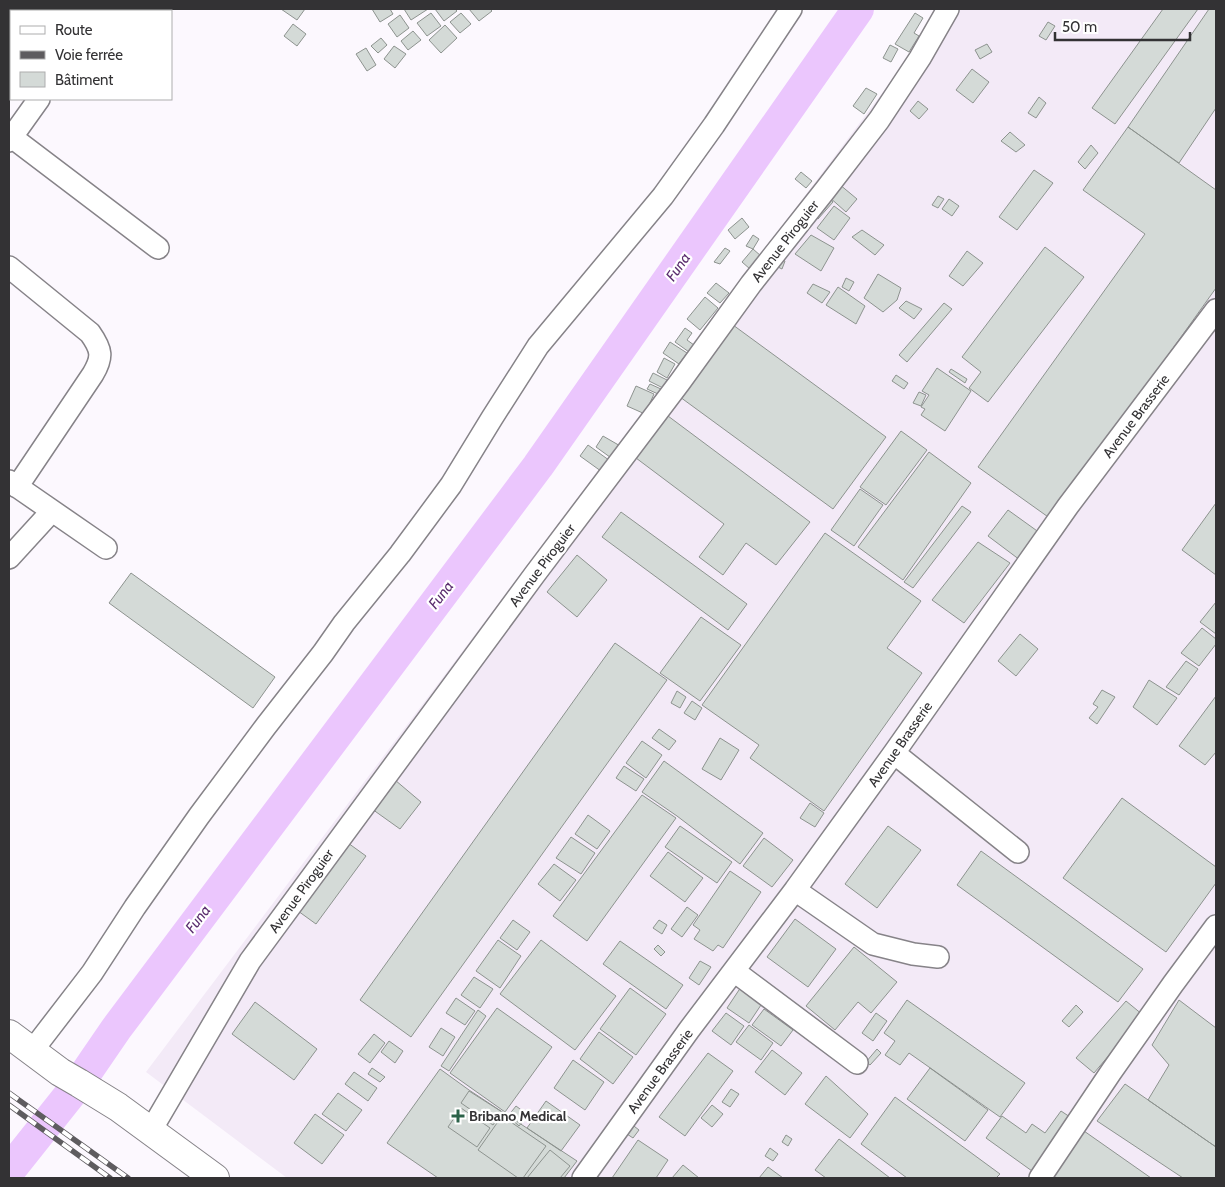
<svg xmlns="http://www.w3.org/2000/svg" width="1225" height="1187" font-family="Cabin,sans-serif">
	<rect width="100%" height="100%" fill="#fcf8fe"/>
	<path fill="#f3eaf7" d="M 936,9 L 1216,9 L 1216,1178 L 287,1178 L 146,1072 L 907,60 Z"/>
	<g fill="none" stroke-linecap="round" stroke-linejoin="round">
		<path stroke="#ebc6fd" stroke-width="32" d="M 9,1171 L 79,1083 L 116,1029 L 538,466 L 858,9"/>
	</g>
	<path fill="#d4dad7" stroke="#8d938f" d="M 281,9 L 305,9 L 297,20 Z
		M 372,9 L 390,9 L 393,14 L 380,22 Z
		M 404,9 L 428,9 L 411,20 Z
		M 435,9 L 455,9 L 457,11 L 444,21 Z
		M 469,9 L 490,9 L 492,11 L 479,21 Z
		M 1163,9 L 1198,9 L 1115,124 L 1092,108 Z
		M 1209,9 L 1216,9 L 1216,108 L 1179,163 L 1128,127 Z
		M 431,13 L 441,26 L 427,36 L 417,23 Z
		M 461,13 L 471,24 L 460,33 L 450,22 Z
		M 915,13 L 923,18 L 914,33 L 919,36 L 909,52 L 895,44 Z
		M 400,15 L 409,28 L 397,37 L 388,24 Z
		M 1048,22 L 1055,26 L 1046,40 L 1039,36 Z
		M 293,24 L 306,34 L 297,46 L 284,36 Z
		M 445,25 L 457,38 L 441,53 L 429,40 Z
		M 413,31 L 421,40 L 408,50 L 401,41 Z
		M 381,38 L 387,45 L 378,53 L 371,46 Z
		M 987,44 L 992,52 L 980,59 L 975,50 Z
		M 890,45 L 898,49 L 891,62 L 883,58 Z
		M 394,46 L 406,54 L 395,68 L 384,59 Z
		M 366,48 L 376,65 L 367,71 L 356,54 Z
		M 972,69 L 989,82 L 973,103 L 956,90 Z
		M 866,88 L 877,94 L 864,114 L 853,106 Z
		M 1039,97 L 1046,103 L 1036,118 L 1028,113 Z
		M 918,101 L 928,109 L 919,119 L 910,111 Z
		M 1128,127 L 1216,190 L 1216,288 L 1051,519 L 978,467 L 1145,234 L 1083,190 Z
		M 1010,132 L 1025,145 L 1016,152 L 1001,141 Z
		M 1091,145 L 1098,153 L 1085,169 L 1078,162 Z
		M 1034,170 L 1053,183 L 1017,230 L 999,217 Z
		M 801,172 L 812,181 L 806,188 L 795,179 Z
		M 839,184 L 857,199 L 846,212 L 828,196 Z
		M 828,196 L 833,202 L 818,219 L 812,214 Z
		M 938,196 L 944,199 L 938,208 L 932,205 Z
		M 949,199 L 959,206 L 952,216 L 942,209 Z
		M 834,206 L 850,218 L 834,240 L 817,228 Z
		M 742,218 L 749,227 L 735,239 L 728,230 Z
		M 862,230 L 884,245 L 875,255 L 852,237 Z
		M 753,235 L 759,239 L 753,249 L 746,246 Z
		M 811,235 L 834,248 L 821,271 L 795,254 Z
		M 1045,247 L 1084,277 L 988,402 L 969,388 L 981,372 L 962,357 Z
		M 725,248 L 730,251 L 720,264 L 714,262 Z
		M 753,249 L 761,256 L 750,269 L 742,262 Z
		M 967,251 L 983,263 L 963,286 L 949,276 Z
		M 780,258 L 785,261 L 782,269 L 776,266 Z
		M 878,274 L 901,288 L 897,300 L 883,312 L 864,298 Z
		M 846,278 L 854,282 L 849,291 L 842,287 Z
		M 716,283 L 729,293 L 720,303 L 707,293 Z
		M 813,284 L 830,292 L 822,303 L 807,293 Z
		M 838,287 L 865,306 L 856,324 L 826,305 Z
		M 705,297 L 718,308 L 700,330 L 687,319 Z
		M 906,301 L 922,309 L 914,319 L 899,308 Z
		M 944,303 L 952,309 L 907,362 L 899,355 Z
		M 733,325 L 886,437 L 833,509 L 680,397 Z
		M 685,328 L 692,333 L 687,340 L 694,345 L 689,352 L 675,342 Z
		M 670,342 L 687,353 L 679,364 L 663,353 Z
		M 664,358 L 675,364 L 667,378 L 657,372 Z
		M 937,368 L 971,391 L 945,431 L 921,415 L 925,409 L 921,407 L 929,395 L 922,391 Z
		M 951,369 L 967,379 L 965,383 L 949,372 Z
		M 653,373 L 667,380 L 663,388 L 649,381 Z
		M 896,375 L 908,383 L 904,389 L 892,381 Z
		M 650,384 L 661,389 L 658,394 L 647,389 Z
		M 636,386 L 654,394 L 645,414 L 627,406 Z
		M 919,392 L 926,395 L 921,406 L 913,403 Z
		M 664,413 L 810,522 L 776,565 L 746,543 L 723,575 L 699,557 L 724,524 L 632,455 Z
		M 901,431 L 927,450 L 886,505 L 860,487 Z
		M 603,436 L 622,447 L 614,460 L 596,447 Z
		M 588,445 L 613,463 L 605,474 L 580,456 Z
		M 929,452 L 971,483 L 903,580 L 858,547 Z
		M 860,489 L 883,505 L 854,546 L 831,530 Z
		M 1216,503 L 1216,575 L 1182,550 Z
		M 962,506 L 971,512 L 913,588 L 904,582 Z
		M 1008,510 L 1040,533 L 1020,560 L 988,536 Z
		M 621,512 L 747,604 L 728,630 L 602,537 Z
		M 825,533 L 921,601 L 887,648 L 922,673 L 824,811 L 750,758 L 759,745 L 702,705 Z
		M 978,542 L 1010,563 L 964,623 L 932,600 Z
		M 577,555 L 607,580 L 577,617 L 547,592 Z
		M 131,573 L 275,677 L 253,708 L 109,603 Z
		M 1216,602 L 1216,634 L 1200,622 Z
		M 701,617 L 741,645 L 700,701 L 660,673 Z
		M 1202,628 L 1216,639 L 1216,644 L 1199,666 L 1181,653 Z
		M 1020,634 L 1038,649 L 1016,676 L 998,661 Z
		M 615,643 L 667,680 L 411,1037 L 360,1000 Z
		M 1186,661 L 1198,669 L 1179,695 L 1166,687 Z
		M 1149,680 L 1177,698 L 1157,725 L 1133,707 Z
		M 1102,690 L 1115,697 L 1097,724 L 1089,718 L 1098,707 L 1093,704 Z
		M 677,691 L 686,697 L 680,708 L 671,703 Z
		M 1216,696 L 1216,752 L 1205,765 L 1179,746 Z
		M 692,701 L 702,708 L 695,720 L 684,713 Z
		M 659,729 L 676,741 L 669,750 L 652,738 Z
		M 720,738 L 739,750 L 721,780 L 702,769 Z
		M 642,741 L 662,755 L 646,778 L 626,763 Z
		M 664,761 L 763,833 L 740,864 L 677,816 L 642,792 Z
		M 624,766 L 644,779 L 636,791 L 616,778 Z
		M 395,780 L 421,802 L 400,829 L 372,809 Z
		M 642,795 L 676,818 L 587,941 L 553,916 Z
		M 1122,798 L 1216,867 L 1216,883 L 1166,952 L 1063,878 Z
		M 810,803 L 824,813 L 815,827 L 800,818 Z
		M 588,815 L 610,831 L 597,849 L 575,834 Z
		M 680,826 L 732,862 L 717,883 L 665,847 Z
		M 888,826 L 921,850 L 877,908 L 845,884 Z
		M 571,837 L 595,853 L 581,874 L 556,858 Z
		M 764,838 L 793,860 L 772,887 L 743,866 Z
		M 348,843 L 366,856 L 316,924 L 298,911 Z
		M 981,851 L 1143,969 L 1118,1002 L 957,885 Z
		M 668,852 L 703,878 L 685,902 L 650,876 Z
		M 554,864 L 576,880 L 560,901 L 538,884 Z
		M 730,871 L 761,892 L 723,948 L 718,945 L 713,951 L 694,939 L 700,930 L 693,925 Z
		M 687,907 L 698,915 L 682,937 L 671,929 Z
		M 795,919 L 836,949 L 808,987 L 767,957 Z
		M 513,920 L 530,932 L 517,950 L 500,938 Z
		M 659,920 L 667,925 L 662,934 L 653,928 Z
		M 498,940 L 521,956 L 500,988 L 476,971 Z
		M 541,940 L 616,996 L 575,1050 L 500,994 Z
		M 620,941 L 683,985 L 666,1009 L 603,964 Z
		M 658,945 L 665,952 L 661,956 L 654,949 Z
		M 854,947 L 897,982 L 871,1013 L 858,1002 L 835,1030 L 806,1006 Z
		M 700,961 L 711,967 L 699,985 L 689,978 Z
		M 474,977 L 493,989 L 480,1008 L 461,995 Z
		M 741,987 L 763,1002 L 749,1023 L 727,1008 Z
		M 630,988 L 666,1014 L 636,1055 L 600,1029 Z
		M 456,998 L 475,1011 L 465,1025 L 446,1013 Z
		M 907,1000 L 1025,1083 L 1000,1117 L 909,1053 L 900,1065 L 885,1055 L 895,1041 L 884,1033 Z
		M 1179,1000 L 1216,1028 L 1216,1147 L 1148,1100 L 1169,1065 L 1152,1045 Z
		M 1126,1001 L 1143,1015 L 1094,1073 L 1076,1058 Z
		M 255,1002 L 317,1049 L 294,1080 L 232,1034 Z
		M 1076,1005 L 1083,1012 L 1069,1027 L 1062,1021 Z
		M 497,1008 L 552,1047 L 505,1112 L 450,1073 Z
		M 764,1009 L 793,1030 L 781,1046 L 752,1025 Z
		M 478,1010 L 486,1016 L 449,1071 L 441,1066 Z
		M 726,1013 L 744,1026 L 731,1045 L 712,1031 Z
		M 876,1013 L 887,1021 L 873,1041 L 862,1033 Z
		M 749,1025 L 773,1043 L 761,1060 L 736,1042 Z
		M 441,1028 L 455,1037 L 443,1056 L 429,1047 Z
		M 599,1032 L 633,1057 L 613,1084 L 580,1059 Z
		M 374,1034 L 385,1043 L 370,1063 L 358,1054 Z
		M 389,1041 L 403,1051 L 395,1063 L 381,1052 Z
		M 877,1049 L 881,1053 L 870,1065 L 866,1062 Z
		M 772,1050 L 802,1073 L 785,1095 L 755,1072 Z
		M 708,1053 L 733,1071 L 685,1136 L 659,1117 Z
		M 573,1060 L 604,1082 L 585,1110 L 554,1088 Z
		M 372,1068 L 385,1077 L 380,1082 L 368,1074 Z
		M 930,1068 L 988,1110 L 965,1141 L 907,1099 Z
		M 440,1069 L 469,1090 L 577,1161 L 564,1178 L 438,1178 L 387,1143 Z
		M 354,1072 L 377,1088 L 368,1101 L 345,1084 Z
		M 826,1076 L 868,1114 L 850,1138 L 805,1104 Z
		M 1125,1084 L 1216,1147 L 1216,1178 L 1183,1178 L 1097,1121 Z
		M 731,1089 L 739,1094 L 730,1107 L 722,1102 Z
		M 469,1091 L 502,1112 L 493,1125 L 461,1103 Z
		M 338,1093 L 362,1110 L 346,1131 L 322,1114 Z
		M 895,1097 L 1000,1174 L 996,1178 L 907,1178 L 861,1144 Z
		M 546,1101 L 580,1125 L 561,1151 L 527,1128 Z
		M 712,1105 L 723,1114 L 712,1127 L 701,1118 Z
		M 516,1106 L 528,1115 L 519,1126 L 508,1116 Z
		M 461,1108 L 490,1128 L 477,1147 L 448,1127 Z
		M 1061,1111 L 1070,1117 L 1032,1171 L 986,1138 L 1002,1116 L 1026,1133 L 1032,1124 L 1045,1133 Z
		M 315,1114 L 344,1135 L 322,1164 L 294,1143 Z
		M 502,1116 L 546,1146 L 523,1178 L 518,1178 L 478,1150 Z
		M 630,1123 L 639,1130 L 633,1138 L 624,1132 Z
		M 1084,1131 L 1151,1178 L 1050,1178 Z
		M 786,1135 L 792,1139 L 788,1146 L 782,1142 Z
		M 839,1139 L 890,1178 L 826,1178 L 815,1170 Z
		M 638,1140 L 668,1160 L 656,1178 L 612,1178 Z
		M 770,1148 L 778,1154 L 773,1161 L 765,1156 Z
		M 550,1150 L 570,1166 L 560,1178 L 527,1178 Z
		M 683,1165 L 699,1178 L 672,1178 Z
		M 768,1167 L 783,1178 L 759,1178 Z"/>
	<g fill="none" stroke-linecap="round" stroke-linejoin="round">
		<g stroke="#868388" stroke-width="24">
			<path id="minor" d="M 51,11 L 53,9
				M 109,11 L 111,9
				M 9,65 L 11,62
				M 9,135 L 158,248
				M 9,141 L 39,99
				M 9,267 L 90,333 C 102,350 103,357 93,374 L 17,487
				M 9,481 L 106,548
				M 9,558 L 52,511
				M 894,753 L 1018,852
				M 795,890 L 873,944 L 913,954 L 938,957
				M 734,971 L 857,1063
				M 32,1051 L 92,973 L 135,907 L 199,816 L 266,726 L 323,653 L 344,623 L 400,554 L 451,485 L 492,418 L 538,346 L 663,196 L 714,125 L 791,9
				M 150,1132 L 250,961 L 535,574 L 680,382 L 751,284 L 826,189 L 879,120 L 920,58 L 948,9
				M 583,1178 L 689,1030 L 795,890 L 894,753 L 1068,506 L 1216,310
				M 1040,1178 L 1111,1072 L 1173,984 L 1216,926"/>
		</g>
		<g stroke="#868388" stroke-width="29">
			<path id="tertiary" d="M 9,42 L 11,44"/>
		</g>
		<g stroke="#868388" stroke-width="30">
			<path id="primary" d="M 9,1034 L 60,1072 L 79,1083 L 118,1107 L 215,1178"/>
		</g>
		<use href="#minor" stroke="#fff" stroke-width="21"/>
		<use href="#tertiary" stroke="#fff" stroke-width="26"/>
		<use href="#primary" stroke="#fff" stroke-width="28"/>
		<g stroke="#5e5c5f" stroke-width="5.5">
			<path id="rail" d="M 9,1093 L 128,1178
				M 9,1105 L 110,1178"/>
		</g>
		<use href="#rail" stroke="#fff" stroke-width="4" stroke-dasharray="11" stroke-linecap="butt"/>
	</g>
	<path fill="#2b6249" stroke="#fff" stroke-width="2" d="M455.5 1108.5h5v5h5v5h-5v5h-5v-5h-5v-5h5z"/>
	<g text-anchor="middle" dominant-baseline="central" stroke-width="4.5" stroke-linejoin="round" paint-order="stroke">
		<g font-size="14" fill="#333234" stroke="#fff">
			<text transform="translate(785 241) rotate(-52)">Avenue Piroguier</text>
			<text transform="translate(1136 416) rotate(-53)">Avenue Brasserie</text>
			<text transform="translate(542 565) rotate(-53)">Avenue Piroguier</text>
			<text transform="translate(900 744) rotate(-55)">Avenue Brasserie</text>
			<text transform="translate(301 891) rotate(-54)">Avenue Piroguier</text>
			<text transform="translate(660 1071) rotate(-54)">Avenue Brasserie</text>
		</g>
		<g font-size="14" font-weight="bold" fill="#333234" stroke="#fff" text-anchor="start">
			<text x="469" y="1116">Bribano Medical</text>
		</g>
		<g font-size="15" font-style="italic" fill="#5b2e6f" stroke="#fff">
			<text transform="translate(678 267) rotate(-55)">Funa</text>
			<text transform="translate(441 595) rotate(-53)">Funa</text>
			<text transform="translate(198 919) rotate(-53)">Funa</text>
		</g>
	</g>
	<rect width="1225" height="1187" fill="none" stroke="#333234" stroke-width="20"/>
	<rect x="10" y="10" width="162" height="90" fill="#ffffff" stroke="#adadae"/>
	<rect x="20" y="26" width="25" height="8" fill="#ffffff" stroke="#adadae"/>
	<text x="55" y="35" font-size="15" fill="#333234">Route</text>
	<rect x="20" y="51" width="25" height="8" fill="#5e5c5f" stroke="#adadae"/>
	<text x="55" y="60" font-size="15" fill="#333234">Voie ferrée</text>
	<rect x="20" y="72" width="25" height="15" fill="#d4dad7" stroke="#adadae"/>
	<text x="55" y="85" font-size="15" fill="#333234">Bâtiment</text>
	<path d="M1055 32v8h135v-8" fill="none" stroke="#333234" stroke-width="2.5"/>
	<text x="1062" y="32" font-size="15" fill="#333234" stroke="#ffffff" stroke-width="4" paint-order="stroke">50 m</text>
</svg>
